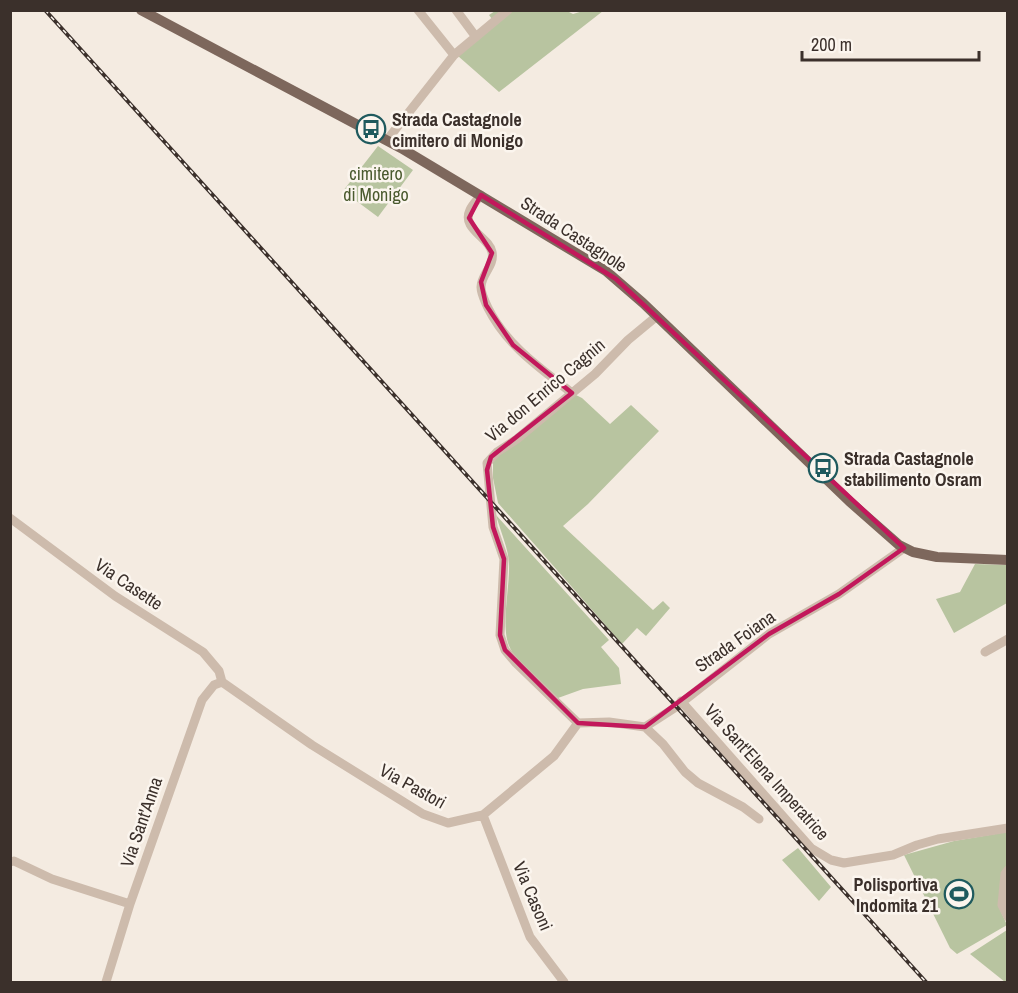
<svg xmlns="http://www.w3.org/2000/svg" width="1018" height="993" font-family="'Archivo Narrow',sans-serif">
	<rect width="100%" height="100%" fill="#f4ebe1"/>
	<path fill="#b8c4a0" d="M 565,10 L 573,14 L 583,11 L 603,11 L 499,92 L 458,56 L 492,19 L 489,15 L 495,11 Z
		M 378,146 L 413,170 L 378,217 L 343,191 Z
		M 572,393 L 582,398 L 610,424 L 631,405 L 659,431 L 588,504 L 563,526 L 653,610 L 663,601 L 670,608 L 646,636 L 637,628 L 622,644 L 498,503 L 493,478 L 493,458 Z
		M 496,515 L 609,640 L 601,647 L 619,668 L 621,684 L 583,689 L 558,698 C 544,684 518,665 510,648 C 500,629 510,587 509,564 C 509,550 500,530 496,515 Z
		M 975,564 L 1007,565 L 1007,603 L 954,633 L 936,599 L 960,592 Z
		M 1007,832 L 1007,866 L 1003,874 L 998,905 L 1007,925 L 957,954 L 950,948 L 904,855 L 954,841 Z
		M 798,848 L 831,887 L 819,901 L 782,860 Z
		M 1007,930 L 1008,982 L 1005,982 L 970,954 Z"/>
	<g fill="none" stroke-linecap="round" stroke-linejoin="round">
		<path stroke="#cdbbac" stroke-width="9" d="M 418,10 L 454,55
			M 456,10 L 476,37
			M 387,140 L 454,55 L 508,10
			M 481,195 C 478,199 472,205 470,210 C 461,229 489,237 492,252 C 495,266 481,274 481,287 C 481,294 485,301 488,308 C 507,346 540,368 572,393
			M 10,518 L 115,596 L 203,652 L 219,671 L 222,682
			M 985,652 L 1008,639
			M 222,682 L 312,745 L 423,814 L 448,823 L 483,815 L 554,756 L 578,723
			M 681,701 L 811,848 L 831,860 L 844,863 L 893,855 L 917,845 L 938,839 L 1008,828
			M 578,723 L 516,663 L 505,650 L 500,635 L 504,559 L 493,527 L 487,463 L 497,452 L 517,439 L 595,374 L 628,340 L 657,316
			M 578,723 L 609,722 L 645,727 L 676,707 L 769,634 L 839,594 L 904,548
			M 645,727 L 663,744 L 685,772 L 698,783 L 743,807 L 759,819
			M 483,815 L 530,937 L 564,982
			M 10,862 L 14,861 L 52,879 L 130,904
			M 1008,870 L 1005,874 L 1002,905 L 1008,917
			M 106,982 L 130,904 L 202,700 L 214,685 L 222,682"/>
		<path stroke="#7d675c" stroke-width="10" d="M 141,10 L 401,148 L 606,271 L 643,303 L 849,501 L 899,545 L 913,552 L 937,557 L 1008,560"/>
		<g stroke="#3b302b" stroke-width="4">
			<path id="rail" d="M 45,10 L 926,982"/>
		</g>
		<use href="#rail" stroke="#fbf5ee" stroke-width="1.5" stroke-dasharray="4.5" stroke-linecap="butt"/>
	</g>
	<path fill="none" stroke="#c2185b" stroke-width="4.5" stroke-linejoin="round" d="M 481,195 L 616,279 L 904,548 L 839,594 L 769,634 L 645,727 L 578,723 L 505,650 L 500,635 L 504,559 L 493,527 L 487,470 L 491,457 L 572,393 L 513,345 L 486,305 L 481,282 L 492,253 L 469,218 Z"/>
	<defs>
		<g id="bus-ring" transform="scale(1.5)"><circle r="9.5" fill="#fbf5ee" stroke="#1f5a5e" stroke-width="1.5"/><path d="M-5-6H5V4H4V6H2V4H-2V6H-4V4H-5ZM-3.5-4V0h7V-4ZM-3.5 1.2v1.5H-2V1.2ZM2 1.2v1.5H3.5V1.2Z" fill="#1f5a5e"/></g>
		<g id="stadium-ring" transform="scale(1.5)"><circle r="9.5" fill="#fbf5ee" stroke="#1f5a5e" stroke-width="1.5"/><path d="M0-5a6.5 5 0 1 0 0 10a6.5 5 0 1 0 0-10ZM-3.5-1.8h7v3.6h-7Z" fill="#1f5a5e"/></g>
	</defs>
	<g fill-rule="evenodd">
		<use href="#bus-ring" x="371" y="129"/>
		<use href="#bus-ring" x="823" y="468"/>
		<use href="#stadium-ring" x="959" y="894"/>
	</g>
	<g text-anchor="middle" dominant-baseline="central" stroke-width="5" stroke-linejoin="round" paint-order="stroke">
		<g font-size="18" font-weight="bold" fill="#3b302b" stroke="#fbf5ee" text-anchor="start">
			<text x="392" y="119">Strada Castagnole<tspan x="392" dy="21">cimitero di Monigo</tspan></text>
			<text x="844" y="458">Strada Castagnole<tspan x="844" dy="21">stabilimento Osram</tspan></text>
			<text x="938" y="884" text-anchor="end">Polisportiva<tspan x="938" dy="21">Indomita 21</tspan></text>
		</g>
		<g font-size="18" fill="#4a5a2e" stroke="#fbf5ee">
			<text x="376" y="173">cimitero<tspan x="376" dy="21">di Monigo</tspan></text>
		</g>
		<g font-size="18" fill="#3b302b" stroke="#fbf5ee">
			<text transform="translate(574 234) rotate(33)">Strada Castagnole</text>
			<text transform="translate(545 390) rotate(-40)">Via don Enrico Cagnin</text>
			<text transform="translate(129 584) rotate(34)">Via Casette</text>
			<text transform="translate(735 641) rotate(-35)">Strada Foiana</text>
			<text transform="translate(767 772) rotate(48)">Via Sant'Elena Imperatrice</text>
			<text transform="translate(413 786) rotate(29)">Via Pastori</text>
			<text transform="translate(141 822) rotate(-71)">Via Sant'Anna</text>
			<text transform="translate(533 896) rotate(67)">Via Casoni</text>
		</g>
	</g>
	<rect width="1018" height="993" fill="none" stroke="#3b302b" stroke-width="24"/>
	<path d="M802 51v9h177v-9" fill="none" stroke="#3b302b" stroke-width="3"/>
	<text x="811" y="51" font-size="18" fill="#3b302b" stroke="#fbf5ee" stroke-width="4.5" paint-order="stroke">200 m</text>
</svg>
